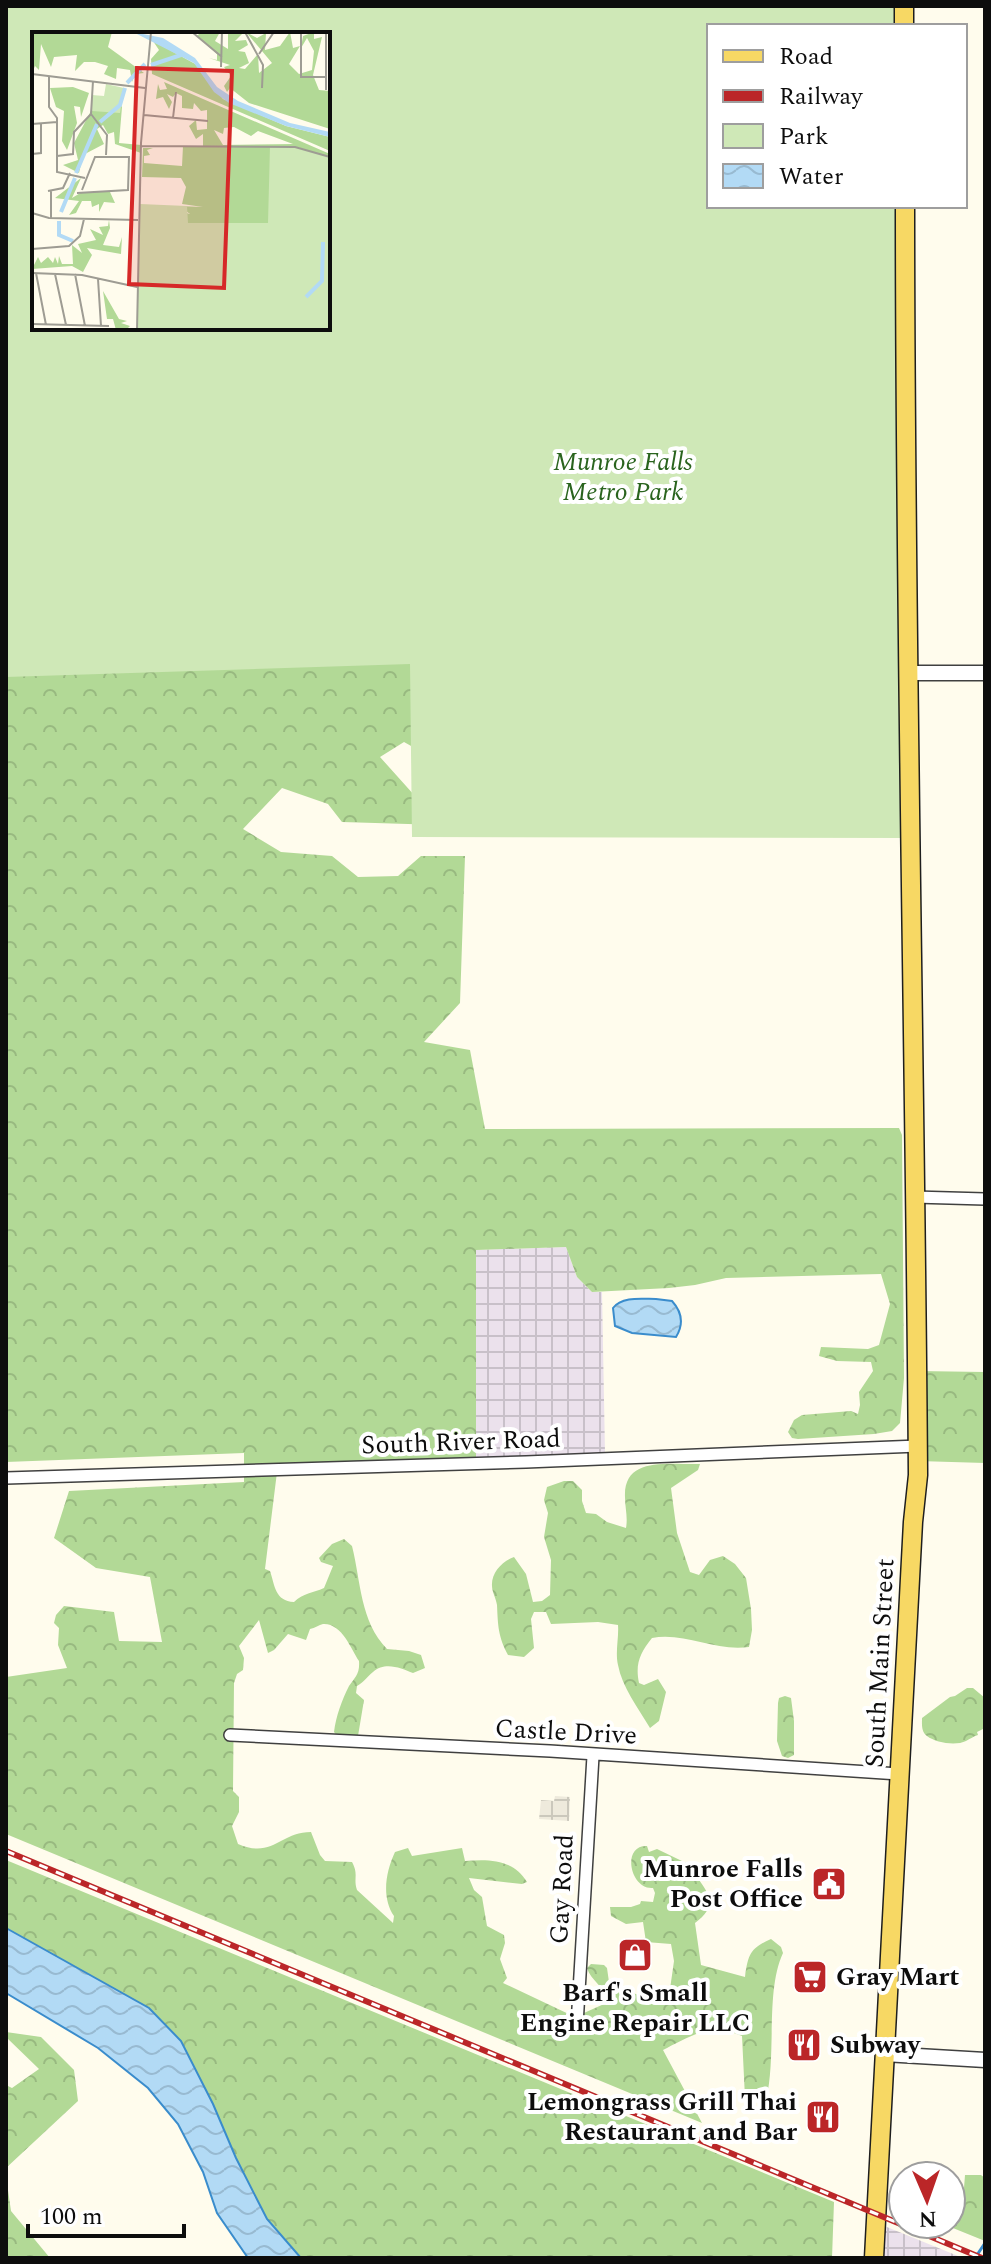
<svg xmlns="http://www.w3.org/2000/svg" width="991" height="2264" font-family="Spectral,serif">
	<defs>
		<pattern id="industrial-grid" width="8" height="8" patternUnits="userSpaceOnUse" patternTransform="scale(2)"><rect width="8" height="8" fill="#ebe1ec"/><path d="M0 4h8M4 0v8" fill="none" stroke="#c8c0c9"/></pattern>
		<pattern id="forest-crowns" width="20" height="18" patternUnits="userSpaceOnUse" patternTransform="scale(2)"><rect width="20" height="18" fill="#b2d996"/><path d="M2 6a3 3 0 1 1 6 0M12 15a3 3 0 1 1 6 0" fill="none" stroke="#98b980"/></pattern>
		<pattern id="plaza-grid" width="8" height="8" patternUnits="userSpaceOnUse" patternTransform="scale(2)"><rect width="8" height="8" fill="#eeeadc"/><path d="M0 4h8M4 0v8" fill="none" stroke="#cbc8bc"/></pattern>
		<pattern id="water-waves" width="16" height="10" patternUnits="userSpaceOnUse" patternTransform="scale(2)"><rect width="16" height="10" fill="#b2daf5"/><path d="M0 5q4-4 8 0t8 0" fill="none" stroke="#98bad1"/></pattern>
	</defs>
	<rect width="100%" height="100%" fill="#fffced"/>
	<path fill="url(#industrial-grid)" d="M 566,1247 L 577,1277 L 592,1292 L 602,1292 L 605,1453 L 476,1459 L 475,1250 Z
		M 882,2225 L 963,2258 L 881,2258 Z"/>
	<path fill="url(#forest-crowns)" d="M 6,491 L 398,592 L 461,774 L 404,742 L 380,757 L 441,825 L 342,822 L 328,804 L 282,788 L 243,829 L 281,852 L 332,856 L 358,877 L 398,876 L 421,856 L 465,856 L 460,1003 L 424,1042 L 470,1050 L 485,1129 L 899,1128 L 902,1135 L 904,1378 L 900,1423 L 892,1431 L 874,1434 L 798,1439 L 792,1438 L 788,1432 L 794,1420 L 802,1415 L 851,1411 L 858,1414 L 860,1405 L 859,1392 L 873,1371 L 871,1362 L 837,1361 L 819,1356 L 821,1347 L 868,1349 L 879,1345 L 890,1304 L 881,1274 L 726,1278 L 695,1285 L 669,1288 L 592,1292 L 577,1277 L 566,1247 L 476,1250 L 476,1459 L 278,1464 L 265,1569 L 270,1571 C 275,1586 275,1601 294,1602 C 303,1593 313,1593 324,1588 L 333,1566 L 321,1562 L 319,1558 L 332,1544 L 344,1539 L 352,1546 C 361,1582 360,1621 387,1649 L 409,1651 L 421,1655 L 425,1668 L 413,1673 C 401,1668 385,1661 373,1672 C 367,1677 365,1681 357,1686 L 356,1693 L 364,1700 L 358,1736 L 350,1739 L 338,1737 L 334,1732 C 336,1716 342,1700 349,1686 C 355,1677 360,1674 359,1661 C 351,1649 342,1623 323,1624 C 319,1625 315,1628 310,1629 L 306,1640 L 288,1634 L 274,1650 L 268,1653 L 259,1620 L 239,1646 L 244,1658 L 243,1670 L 237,1674 L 234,1683 L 233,1791 L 239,1797 L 239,1812 L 232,1826 L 238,1844 C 273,1859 280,1832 311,1832 L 320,1855 L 325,1861 L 352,1862 C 359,1875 353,1878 357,1890 L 393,1923 L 394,1916 C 381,1897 386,1871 395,1852 L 408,1848 L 412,1856 L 462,1848 L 465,1861 C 489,1859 513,1859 527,1882 L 522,1884 L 469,1878 L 474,1890 L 482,1897 L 487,1926 L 504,1935 L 505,1943 L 500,1959 L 507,1978 L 503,1983 L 575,2017 L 604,2004 L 607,1999 C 604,1986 591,1981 587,1968 L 591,1964 L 604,1965 L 607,1968 L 609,1982 L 658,2004 L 669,1996 L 674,1961 L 671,1944 L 646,1942 L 643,1922 L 626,1924 L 611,1916 L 610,1907 L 631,1907 L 640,1904 L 641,1901 L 653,1902 L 655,1893 L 653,1888 C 630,1890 621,1845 647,1846 L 649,1852 L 657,1849 L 684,1862 L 691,1863 C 697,1887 727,1899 695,1923 L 701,1965 L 745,1977 C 748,1955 750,1948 771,1939 L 781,1947 L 783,1953 C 765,1992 777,2055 766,2100 L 745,2098 L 742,2036 C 736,2034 730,2031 724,2030 C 705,2026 679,2042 663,2050 L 702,2123 L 6,1834 L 6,1677 L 67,1668 L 58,1645 L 59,1628 L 54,1623 L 56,1615 L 64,1606 L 114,1612 L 119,1641 L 162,1642 L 150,1577 L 96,1568 L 54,1538 L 69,1491 L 244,1482 L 244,1453 L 6,1462 Z
		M 917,1371 L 985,1372 L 985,1463 L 918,1461 Z
		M 700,1464 L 698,1470 L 671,1488 L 677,1533 L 690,1572 L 699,1575 L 710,1560 L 723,1556 L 735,1564 L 746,1578 L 751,1609 L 752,1630 L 749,1647 C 716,1652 685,1632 652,1638 C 640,1653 635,1664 639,1683 L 644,1685 L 658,1679 L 666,1692 L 659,1721 L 650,1728 C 638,1708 622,1687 618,1665 C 615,1652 619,1638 618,1625 L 598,1622 L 551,1624 L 546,1612 L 534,1612 L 531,1619 L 534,1648 L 524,1657 L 508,1655 C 498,1636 498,1626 497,1605 C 496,1598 492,1592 492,1586 C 491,1573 502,1561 514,1557 L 526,1574 L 533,1602 L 542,1601 L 550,1595 L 551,1560 L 544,1537 L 548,1513 L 544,1500 L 547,1487 L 564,1481 L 573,1481 L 582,1490 L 582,1501 L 586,1513 L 596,1514 L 607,1522 L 626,1528 C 628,1517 625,1508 625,1497 C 623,1455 671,1465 700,1464 Z
		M 967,1688 L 973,1688 L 985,1698 L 985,1728 L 977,1732 L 978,1735 C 974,1736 970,1739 966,1741 C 956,1746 936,1743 927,1736 C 921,1732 922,1724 922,1718 L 950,1697 L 955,1696 Z
		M 785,1696 L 791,1698 L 794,1721 L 794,1755 L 788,1758 L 782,1756 L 777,1741 L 778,1703 L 779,1698 Z
		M 6,1860 L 834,2202 L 832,2258 L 301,2258 L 267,2219 L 236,2158 L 213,2104 L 181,2041 L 149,2008 L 6,1928 Z
		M 6,2032 L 41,2037 L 74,2070 L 78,2101 L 6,2168 L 6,2085 L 12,2088 L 39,2069 L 6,2037 Z
		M 965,2175 L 981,2175 L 985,2178 L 985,2241 L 943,2224 L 951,2224 L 951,2200 L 963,2201 Z
		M 6,2176 L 11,2211 L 50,2258 L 6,2258 Z"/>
	<path fill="#cfe8b7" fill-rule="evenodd" d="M 6,6 L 904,6 L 904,26 L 709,26 L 709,206 L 905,206 L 911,838 L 412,837 L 410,664 L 6,677 ZM 34,34 L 328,34 L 328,328 L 34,328 Z"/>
	<path fill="url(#plaza-grid)" d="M 555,1796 L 570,1797 L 569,1821 L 539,1819 L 541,1800 L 554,1801 Z"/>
	<path fill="url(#water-waves)" stroke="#3a8ccc" stroke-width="2" d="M 656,1299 L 672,1301 C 682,1312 684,1324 676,1337 L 632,1333 L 615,1326 L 613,1308 C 622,1296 642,1299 656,1299 Z
		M 6,1928 L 149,2008 L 181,2041 L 213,2104 L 236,2158 L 267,2219 L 301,2258 L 248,2258 L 217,2213 L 203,2172 L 178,2124 L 148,2088 L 98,2048 L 6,1993 Z"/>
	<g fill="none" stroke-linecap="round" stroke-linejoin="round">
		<path stroke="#3a8ccc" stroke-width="3" d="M 975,2258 L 985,2243"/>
		<g stroke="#404040" stroke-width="14">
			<path id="minor" d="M 914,1197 L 985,1199
				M 6,1478 L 526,1462 L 918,1446
				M 230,1735 L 550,1751 L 899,1774
				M 577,2025 L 593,1756"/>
		</g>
		<g stroke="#404040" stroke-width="17">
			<path id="tertiary" d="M 908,673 L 985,673
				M 884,2054 L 985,2060"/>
		</g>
		<g stroke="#1e1e1e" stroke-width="21">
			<path id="primary" d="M 904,26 L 904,6
				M 874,2258 L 913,1522 L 918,1475 C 915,1052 905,629 905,206"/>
		</g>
		<use href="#minor" stroke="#fff" stroke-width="11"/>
		<use href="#tertiary" stroke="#fff" stroke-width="14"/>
		<use href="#primary" stroke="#f7d864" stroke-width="18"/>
		<g stroke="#bb2628" stroke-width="6">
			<path id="rail" d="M 6,1851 L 982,2258"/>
		</g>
		<use href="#rail" stroke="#fff" stroke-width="3" stroke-dasharray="9" stroke-linecap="butt"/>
	</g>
	<defs>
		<g id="civic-square" transform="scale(1.8)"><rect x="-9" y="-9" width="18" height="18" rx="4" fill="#bb2628" stroke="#fff"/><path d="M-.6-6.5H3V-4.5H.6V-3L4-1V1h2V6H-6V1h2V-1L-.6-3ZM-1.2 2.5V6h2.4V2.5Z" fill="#fff"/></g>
		<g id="shop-square" transform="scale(1.8)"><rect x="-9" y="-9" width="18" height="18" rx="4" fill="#bb2628" stroke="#fff"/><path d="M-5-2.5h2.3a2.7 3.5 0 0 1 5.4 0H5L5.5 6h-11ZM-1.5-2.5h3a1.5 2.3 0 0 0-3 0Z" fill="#fff"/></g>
		<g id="supermarket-square" transform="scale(1.8)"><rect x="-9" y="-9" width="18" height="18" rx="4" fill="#bb2628" stroke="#fff"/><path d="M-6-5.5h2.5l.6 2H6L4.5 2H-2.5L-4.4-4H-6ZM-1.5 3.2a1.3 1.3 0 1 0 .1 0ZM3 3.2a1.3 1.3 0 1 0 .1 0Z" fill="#fff"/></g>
		<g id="restaurant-square" transform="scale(1.8)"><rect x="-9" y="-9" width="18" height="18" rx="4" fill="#bb2628" stroke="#fff"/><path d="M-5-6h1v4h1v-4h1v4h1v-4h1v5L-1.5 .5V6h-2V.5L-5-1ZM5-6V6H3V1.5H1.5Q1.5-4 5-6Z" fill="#fff"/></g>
	</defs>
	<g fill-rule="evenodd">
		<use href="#civic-square" x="829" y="1884"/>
		<use href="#shop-square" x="635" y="1955"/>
		<use href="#supermarket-square" x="810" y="1977"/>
		<use href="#restaurant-square" x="804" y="2045"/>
		<use href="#restaurant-square" x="823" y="2117"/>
	</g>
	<g text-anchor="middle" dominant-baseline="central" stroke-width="8" stroke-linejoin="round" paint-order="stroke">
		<g font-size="26" font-style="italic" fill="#2a641e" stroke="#fff">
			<text x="623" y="462">Munroe Falls<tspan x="623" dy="30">Metro Park</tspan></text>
		</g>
		<g font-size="26" fill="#0d0d0d" stroke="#fff">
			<text transform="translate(461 1442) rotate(-2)">South River Road</text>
			<text transform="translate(880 1663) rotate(-87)">South Main Street</text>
			<text transform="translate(566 1732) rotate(3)">Castle Drive</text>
			<text transform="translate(562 1889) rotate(-87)">Gay Road</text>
		</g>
		<g font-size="26" font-weight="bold" fill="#0d0d0d" stroke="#fff" text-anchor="end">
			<text x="803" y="1869">Munroe Falls<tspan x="803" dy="30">Post Office</tspan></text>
			<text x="836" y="1977" text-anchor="start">Gray Mart</text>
			<text x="635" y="1993" text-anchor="middle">Barf's Small<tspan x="635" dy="30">Engine Repair LLC</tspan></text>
			<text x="830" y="2045" text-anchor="start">Subway</text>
			<text x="797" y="2102">Lemongrass Grill Thai<tspan x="797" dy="30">Restaurant and Bar</tspan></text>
		</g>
	</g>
	<g transform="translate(32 32)">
		<rect width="298" height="298" fill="#fffced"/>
		<path d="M 0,0 L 80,0 L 76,15 L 112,41 L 103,42 L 100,50 L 98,38 L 85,36 L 84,47 L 72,42 L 76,34 L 63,30 L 52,30 L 43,39 L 45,23 L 22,25 L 19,35 L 9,12 L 7,38 L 3,34 L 0,41 ZM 169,0 L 188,0 L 183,9 L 196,17 L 196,0 L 212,0 L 203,9 L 214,8 L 216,13 L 206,19 L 213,20 L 217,31 L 207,36 L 213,37 L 226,22 L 227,41 L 240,31 L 214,0 L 225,6 L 234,1 L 233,18 L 248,14 L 258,0 L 261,16 L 268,14 L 257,32 L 267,42 L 280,38 L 282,19 L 275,6 L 269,16 L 271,4 L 282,0 L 282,7 L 290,5 L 281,43 L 287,58 L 298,59 L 298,97 L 217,71 L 198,56 L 195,60 L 192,54 L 199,44 L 192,35 L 198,33 L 177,26 L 185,28 L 185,22 L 165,4 ZM 121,9 L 167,34 L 191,67 L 254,94 L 298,105 L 298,119 L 120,42 L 119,27 L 127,18 ZM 132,50 L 298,122 L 298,298 L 156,198 L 151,180 L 158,182 L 147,174 L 171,175 L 150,172 L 154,155 L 149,146 L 110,145 L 111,116 L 121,116 L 115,118 L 118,123 L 112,124 L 112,131 L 150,134 L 151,114 L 171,114 L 171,102 L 164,107 L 157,94 L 164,88 L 165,98 L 175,97 L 175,78 L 169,79 L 162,71 L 161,77 L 150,76 L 150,64 L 144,61 L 141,65 L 135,62 L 140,70 L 137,77 L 131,65 L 124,67 L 126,52 L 128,58 L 135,57 ZM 202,95 L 219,104 L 226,99 L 261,112 L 191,113 L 182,98 L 191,102 L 192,96 ZM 41,55 L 57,61 L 49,85 L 48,75 L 42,74 L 45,91 L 35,118 L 30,109 L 32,79 L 24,75 L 18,56 ZM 85,67 L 90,75 L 87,111 L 109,113 L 109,121 L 83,112 L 82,100 L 76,102 L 71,93 L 65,97 L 72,112 L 51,123 L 47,141 L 31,133 L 46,128 L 42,111 L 60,77 ZM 49,146 L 40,166 L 50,160 L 78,160 L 83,171 L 72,170 L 67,180 L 67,172 L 60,175 L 59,169 L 50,169 L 44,181 L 37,183 L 47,169 L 23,166 ZM 77,188 L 78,196 L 71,213 L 87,215 L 90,205 L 89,222 L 55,216 L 60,223 L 51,240 L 40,234 L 0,237 L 6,225 L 9,231 L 16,225 L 21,231 L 23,225 L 26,232 L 27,224 L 30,232 L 41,232 L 40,213 L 50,221 L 46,212 L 64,208 L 58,197 L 71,203 L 67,195 L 76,194 ZM 71,259 L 87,287 L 95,289 L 89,291 L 98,294 L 94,298 L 84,298 L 81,287 L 75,287 Z" fill="#b2d996" fill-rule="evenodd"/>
		<path d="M 74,52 L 92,56 L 88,81 L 60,79 L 60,63 L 72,64 ZM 238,114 L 265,115 L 298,125 L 298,298 L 105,298 L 108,172 L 155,174 L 156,191 L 236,191 Z" fill="#cfe8b7"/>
		<path d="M 101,0 L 131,6 L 163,26 L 185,55 L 206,69 L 258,91 L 298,100 L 298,105 L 254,94 L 197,71 L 182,60 L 162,31 Z" fill="#b2daf5"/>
		<path fill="none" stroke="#b2daf5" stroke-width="4" d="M 119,33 L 149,23M 95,51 L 113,32M 68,90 L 88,73 L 93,56M 44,141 L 65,92M 29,180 L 43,146M 27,189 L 27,203 L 41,209M 274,265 L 290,249 L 291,210"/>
		<path fill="none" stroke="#9e9c93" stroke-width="2" d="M 160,0 L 190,25M 213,0 L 231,33 L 230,56M 269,0 L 269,45 L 294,45M 227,22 L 242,0M 189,35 L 190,0M 0,42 L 113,56M 17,44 L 17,75 L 25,86 L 25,140 L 53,146M 294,58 L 294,0M 59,82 L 75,103 L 74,123M 112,83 L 176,89M 141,86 L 144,60M 0,92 L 25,90M 109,114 L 263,115 L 298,125M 0,122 L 9,121 L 9,91M 25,124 L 41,122 L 42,100 L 59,82 L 61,49M 16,159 L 31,156 L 38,141M 45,161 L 96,158 L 97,125 L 63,125 L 50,158M 0,181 L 17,186 L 106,188M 19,186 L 19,159M 0,217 L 37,214 L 48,204 L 52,187M 0,241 L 50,243 L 105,255M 4,241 L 14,293M 23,242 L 34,293M 43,242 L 53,294M 66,247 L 69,294M 0,292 L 77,294M 105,298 L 109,111 L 119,0"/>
		<path fill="#d62828" fill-opacity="0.15" stroke="#d62828" stroke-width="4" d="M 105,36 L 200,39 L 192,256 L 97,252 Z"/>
		<rect width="298" height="298" fill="none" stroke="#0d0d0d" stroke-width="4"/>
	</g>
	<rect width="991" height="2264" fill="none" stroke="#0d0d0d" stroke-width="16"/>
	<rect x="707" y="24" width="260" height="184" fill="#ffffff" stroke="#9e9e9e" stroke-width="2"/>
	<rect x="723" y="50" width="40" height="12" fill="#f7d864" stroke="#9e9e9e" stroke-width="2"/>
	<text x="779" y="64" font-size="24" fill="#0d0d0d">Road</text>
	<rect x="723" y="90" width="40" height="12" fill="#bb2628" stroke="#9e9e9e" stroke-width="2"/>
	<text x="779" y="104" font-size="24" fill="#0d0d0d">Railway</text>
	<rect x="723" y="124" width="40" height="24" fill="#cfe8b7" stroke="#9e9e9e" stroke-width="2"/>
	<text x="779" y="144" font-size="24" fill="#0d0d0d">Park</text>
	<rect x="723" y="164" width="40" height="24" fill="url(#water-waves)" stroke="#9e9e9e" stroke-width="2"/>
	<text x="779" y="184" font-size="24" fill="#0d0d0d">Water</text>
	<g transform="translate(927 2200) rotate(178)"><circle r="38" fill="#ffffff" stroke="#9e9e9e" stroke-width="2"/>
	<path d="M0-6L14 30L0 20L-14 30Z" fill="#bb2628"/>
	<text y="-12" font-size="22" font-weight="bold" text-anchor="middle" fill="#0d0d0d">N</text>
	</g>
	<path d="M28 2224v12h156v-12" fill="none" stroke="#0d0d0d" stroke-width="4"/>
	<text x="40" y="2224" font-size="24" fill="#0d0d0d" stroke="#ffffff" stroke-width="6" paint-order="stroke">100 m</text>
</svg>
